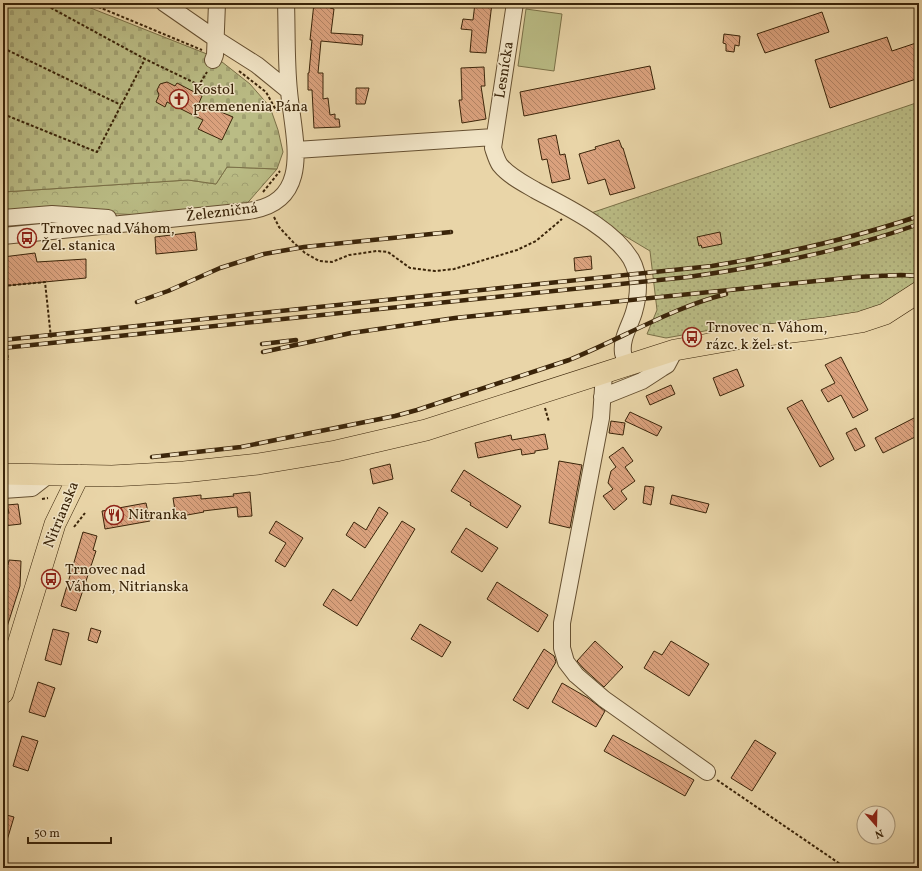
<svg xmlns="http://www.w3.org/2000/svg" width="922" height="871" font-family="Vollkorn,serif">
	<defs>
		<pattern id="grass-dots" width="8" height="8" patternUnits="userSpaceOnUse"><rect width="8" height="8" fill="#babc85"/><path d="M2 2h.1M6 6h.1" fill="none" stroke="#a1a172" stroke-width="1.8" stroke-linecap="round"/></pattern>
		<pattern id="forest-crowns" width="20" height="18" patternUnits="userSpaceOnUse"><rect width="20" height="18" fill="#babc85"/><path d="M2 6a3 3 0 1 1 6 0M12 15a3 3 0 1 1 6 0" fill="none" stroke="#a1a172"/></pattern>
		<pattern id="cemetery-stones" width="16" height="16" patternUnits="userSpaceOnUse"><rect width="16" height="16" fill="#babc85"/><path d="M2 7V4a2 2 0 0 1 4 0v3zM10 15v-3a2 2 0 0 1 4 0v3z" fill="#a1a172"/></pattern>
		<pattern id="building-back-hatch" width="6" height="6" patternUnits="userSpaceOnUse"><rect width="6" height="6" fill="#dba27e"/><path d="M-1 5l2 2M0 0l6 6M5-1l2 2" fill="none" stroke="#b38465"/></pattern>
	</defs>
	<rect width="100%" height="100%" fill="#e9d5a8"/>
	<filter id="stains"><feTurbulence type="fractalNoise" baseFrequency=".005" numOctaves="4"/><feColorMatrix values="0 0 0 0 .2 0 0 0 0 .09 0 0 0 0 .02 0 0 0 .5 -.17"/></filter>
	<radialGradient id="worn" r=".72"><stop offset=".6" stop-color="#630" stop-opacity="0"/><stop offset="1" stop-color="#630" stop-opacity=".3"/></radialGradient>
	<path fill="url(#grass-dots)" stroke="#7a7047" d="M 919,102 L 919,280 L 892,302 L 825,323 L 721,328 L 666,338 L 647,334 L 657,310 L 650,251 L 588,214 Z"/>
	<path fill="url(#forest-crowns)" stroke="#7a7047" d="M 227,167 L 277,169 L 243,208 L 143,215 L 52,211 L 3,213 L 3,192 L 188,180 L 216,184 Z"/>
	<path fill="url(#cemetery-stones)" stroke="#7a7047" d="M 3,3 L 78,3 L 217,58 L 250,84 L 270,107 L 278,130 L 283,152 L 277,169 L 227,167 L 216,184 L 188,180 L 3,192 Z"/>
	<path fill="#babc85" stroke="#7a7047" d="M 526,9 L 562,14 L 554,71 L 518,66 Z"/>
	<path fill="url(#building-back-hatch)" stroke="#3a2409" d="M 314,3 L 330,3 L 330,8 L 334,9 L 331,33 L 363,35 L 362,45 L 321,41 L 318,73 L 323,73 L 323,99 L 328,98 L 330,115 L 335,114 L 335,119 L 339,119 L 340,127 L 314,128 L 312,90 L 308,90 L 308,73 L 309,73 L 312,40 L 310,40 Z
		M 475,3 L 492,3 L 486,53 L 470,52 L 472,30 L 461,29 L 463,19 L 473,20 Z
		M 822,12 L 829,32 L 765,53 L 757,34 Z
		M 724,34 L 740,36 L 739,46 L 735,45 L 734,52 L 726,51 L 726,44 L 723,43 Z
		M 887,37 L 892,51 L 919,42 L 919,78 L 830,108 L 815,60 Z
		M 650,66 L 655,89 L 524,116 L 520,92 Z
		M 484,67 L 485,86 L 481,86 L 486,119 L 462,123 L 459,100 L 462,100 L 461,68 Z
		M 167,82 L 175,86 L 177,83 L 202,96 L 199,103 L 233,117 L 222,140 L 198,129 L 203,120 L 167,102 L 165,107 L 156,102 L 159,95 L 157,90 L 160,84 Z
		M 356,88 L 369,88 L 365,104 L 356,104 Z
		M 556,135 L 560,155 L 565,154 L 570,179 L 552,183 L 547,159 L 542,160 L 538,139 Z
		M 619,140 L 622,148 L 623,148 L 635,188 L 610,195 L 605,179 L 588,184 L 579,154 L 596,149 L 595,147 Z
		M 195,232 L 197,250 L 156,254 L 155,237 Z
		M 720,232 L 722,244 L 702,248 L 701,245 L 699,246 L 697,237 Z
		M 35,253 L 37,262 L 86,259 L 86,278 L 3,286 L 3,257 Z
		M 591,256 L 592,269 L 575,271 L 574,258 Z
		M 841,357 L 868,410 L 853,418 L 841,395 L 828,402 L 821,390 L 835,383 L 825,365 Z
		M 737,369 L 744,386 L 720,396 L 713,378 Z
		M 671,385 L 675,394 L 650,405 L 646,396 Z
		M 802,400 L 834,459 L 820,467 L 787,408 Z
		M 630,412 L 662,427 L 657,436 L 625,421 Z
		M 914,418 L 919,428 L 919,435 L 883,453 L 875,438 Z
		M 611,421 L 625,423 L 623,435 L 609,433 Z
		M 856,428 L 865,446 L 855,451 L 846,433 Z
		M 545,434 L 548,449 L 535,451 L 535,453 L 522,455 L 521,449 L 478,458 L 475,443 L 511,435 L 512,440 Z
		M 623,447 L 633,461 L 625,467 L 635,481 L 621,491 L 627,499 L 614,510 L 603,496 L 613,489 L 608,483 L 611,471 L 616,467 L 609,457 Z
		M 559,461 L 582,465 L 570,528 L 549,523 Z
		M 390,464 L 393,479 L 373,484 L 370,469 Z
		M 464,470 L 521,506 L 507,528 L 470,505 L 471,503 L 451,491 Z
		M 645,486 L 654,487 L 651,505 L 643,503 Z
		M 250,492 L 252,516 L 238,517 L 237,507 L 203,511 L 204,512 L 176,517 L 173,498 L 201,495 L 201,499 L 234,496 L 233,494 Z
		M 672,495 L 709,504 L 706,513 L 670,504 Z
		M 146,503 L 150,521 L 105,529 L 102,511 Z
		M 18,504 L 21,524 L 3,526 L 3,514 L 9,513 L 7,505 Z
		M 379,507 L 388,513 L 365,548 L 346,535 L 354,522 L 366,530 Z
		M 276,521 L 303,538 L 285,567 L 275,561 L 286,543 L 269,533 Z
		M 402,521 L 415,529 L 357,626 L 323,605 L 333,589 L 351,601 Z
		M 466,528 L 498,548 L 482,572 L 451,552 Z
		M 83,532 L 97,536 L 93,550 L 96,551 L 76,611 L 61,606 Z
		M 9,560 L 21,561 L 20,586 L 6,630 L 3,629 L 3,565 L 8,565 Z
		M 497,582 L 548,615 L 538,632 L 487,599 Z
		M 420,624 L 451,642 L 442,657 L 411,639 Z
		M 91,628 L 101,631 L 97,643 L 88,640 Z
		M 53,629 L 69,633 L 61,665 L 45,660 Z
		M 595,641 L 623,667 L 604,687 L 583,668 L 577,661 Z
		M 671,641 L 709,664 L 689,696 L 644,668 L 654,651 L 662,655 Z
		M 544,649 L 554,656 L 556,662 L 528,709 L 513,700 Z
		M 38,682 L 55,688 L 45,717 L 29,712 Z
		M 562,683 L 588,698 L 605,711 L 596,727 L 552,702 Z
		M 613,735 L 694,780 L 685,796 L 604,751 Z
		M 22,736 L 38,741 L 28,771 L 13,766 Z
		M 755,740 L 776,753 L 752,791 L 731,778 Z
		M 3,814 L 14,817 L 5,847 L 3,847 Z"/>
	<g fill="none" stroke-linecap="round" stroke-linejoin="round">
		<g stroke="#665031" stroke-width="18">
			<path id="minor" d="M 164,3 L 216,39 L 257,65 L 289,91
				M 515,3 L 493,148 C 495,154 497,161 500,165 C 509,176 523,183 535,190 C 566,207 611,227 631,259 C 640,275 639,295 634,312 C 630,326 621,338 623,353 C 624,357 626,361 627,364
				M 213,60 L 215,55 L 217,3
				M 296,150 L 494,137
				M 3,218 L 52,214 L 108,218
				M 3,236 L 248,211 C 315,202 293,137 289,91 C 286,62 287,32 286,3
				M 604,373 L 601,418 L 562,623 L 562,648 L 566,662 L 576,675 L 604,699 L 707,772
				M 602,397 L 642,381 L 662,368 L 667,365 L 675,350
				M 3,490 L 32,488 L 50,474"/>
		</g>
		<g stroke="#3a2409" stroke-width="22">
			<path id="major" d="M 3,474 L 112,476 L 184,472 L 258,464 L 336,451 L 426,430 L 675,350 L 743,338 L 824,328 L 861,322 L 885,314 L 919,292
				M 3,693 L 55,524 L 79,475"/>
		</g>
		<path stroke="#3a2409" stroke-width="2" stroke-dasharray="3 2" stroke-linecap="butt" d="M 42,3 L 145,59 L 199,85 L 207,72
			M 89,3 L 202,50
			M 3,10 L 7,3
			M 3,48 L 121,105
			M 239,71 L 266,92 L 277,112
			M 3,114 L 97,152 L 145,59
			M 263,192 L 280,171
			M 274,217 L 279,227 L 293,242 L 305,253 L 319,261 L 332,262 L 349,255 L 377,251 L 388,252 L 410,268 L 435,271 L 454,269 L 517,250 L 536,241 L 562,219
			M 3,286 L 45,282 L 51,338
			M 3,315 L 8,360
			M 545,408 L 549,422
			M 42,499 L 48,498
			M 74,527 L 85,513
			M 717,780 L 846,868"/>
		<use href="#minor" stroke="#f1e4c6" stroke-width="16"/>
		<use href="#major" stroke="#e9d5a8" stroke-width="21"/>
		<g stroke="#3a2409" stroke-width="4.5">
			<path id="rail" d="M 137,302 L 168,291 L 220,268 L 264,254 L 304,247 L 451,232
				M 3,340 L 712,266 C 783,254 851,239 919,216
				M 262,344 L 296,340
				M 3,348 L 688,277 C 767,266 844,251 919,224
				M 263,352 L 351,333 L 455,318 L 856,277 L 901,275 L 919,276
				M 152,457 L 241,447 L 395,416 L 417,410 L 569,360 C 621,339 671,308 726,294"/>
		</g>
		<use href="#rail" stroke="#f1e4c6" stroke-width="3" stroke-dasharray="9" stroke-linecap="butt"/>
	</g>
	<defs>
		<g id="church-ring" transform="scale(1)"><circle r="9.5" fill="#f1e4c6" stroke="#8f2418" stroke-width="1.5"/><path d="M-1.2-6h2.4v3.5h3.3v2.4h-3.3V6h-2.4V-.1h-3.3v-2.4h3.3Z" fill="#8f2418"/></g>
		<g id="bus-ring" transform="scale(1)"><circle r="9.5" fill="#f1e4c6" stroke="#8f2418" stroke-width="1.5"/><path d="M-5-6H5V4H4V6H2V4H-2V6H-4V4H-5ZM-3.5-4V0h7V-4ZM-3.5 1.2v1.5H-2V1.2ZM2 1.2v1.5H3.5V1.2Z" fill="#8f2418"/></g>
		<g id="restaurant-ring" transform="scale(1)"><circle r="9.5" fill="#f1e4c6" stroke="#8f2418" stroke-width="1.5"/><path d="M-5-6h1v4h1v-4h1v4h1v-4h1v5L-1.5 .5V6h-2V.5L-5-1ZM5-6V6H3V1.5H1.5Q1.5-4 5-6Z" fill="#8f2418"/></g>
	</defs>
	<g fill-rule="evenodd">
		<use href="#church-ring" x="179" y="99"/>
		<use href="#bus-ring" x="27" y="238"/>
		<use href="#bus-ring" x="692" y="337"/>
		<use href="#restaurant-ring" x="114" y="515"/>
		<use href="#bus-ring" x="51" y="579"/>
	</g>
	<g text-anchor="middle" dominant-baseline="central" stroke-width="3" stroke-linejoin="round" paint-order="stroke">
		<g font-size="15" fill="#3a2409" stroke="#f1e4c6">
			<text transform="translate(505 70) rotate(-81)">Lesnícka</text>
			<text transform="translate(222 213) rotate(-7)">Železničná</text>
			<text transform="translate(62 515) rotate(-68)">Nitrianska</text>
		</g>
		<g font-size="15" fill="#3a2409" stroke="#f1e4c6" text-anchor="start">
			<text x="193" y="90">Kostol<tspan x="193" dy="17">premenenia Pána</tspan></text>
			<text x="41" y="229">Trnovec nad Váhom,<tspan x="41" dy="17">Žel. stanica</tspan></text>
			<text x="706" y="328">Trnovec n. Váhom,<tspan x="706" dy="17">rázc. k žel. st.</tspan></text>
			<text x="128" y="515">Nitranka</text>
			<text x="65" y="570">Trnovec nad<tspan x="65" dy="17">Váhom, Nitrianska</tspan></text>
		</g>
	</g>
	<rect width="922" height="871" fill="none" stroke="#e9d5a8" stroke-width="16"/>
	<rect x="4" y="4" width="914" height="863" fill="none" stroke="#3a2409" stroke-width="2"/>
	<rect x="8" y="8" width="906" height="855" fill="none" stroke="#3a2409"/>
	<g transform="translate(876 825) rotate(160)"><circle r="19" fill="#f1e4c6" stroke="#a8977a"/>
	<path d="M0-3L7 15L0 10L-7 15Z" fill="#8f2418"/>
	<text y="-6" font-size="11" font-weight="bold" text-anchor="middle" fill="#3a2409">N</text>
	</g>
	<path d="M28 837v6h83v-6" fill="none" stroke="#3a2409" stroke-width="2"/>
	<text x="34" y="837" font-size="12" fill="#3a2409" stroke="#f1e4c6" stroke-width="3" paint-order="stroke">50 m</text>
	<rect width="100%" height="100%" filter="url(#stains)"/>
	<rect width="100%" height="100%" fill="url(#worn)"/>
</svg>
